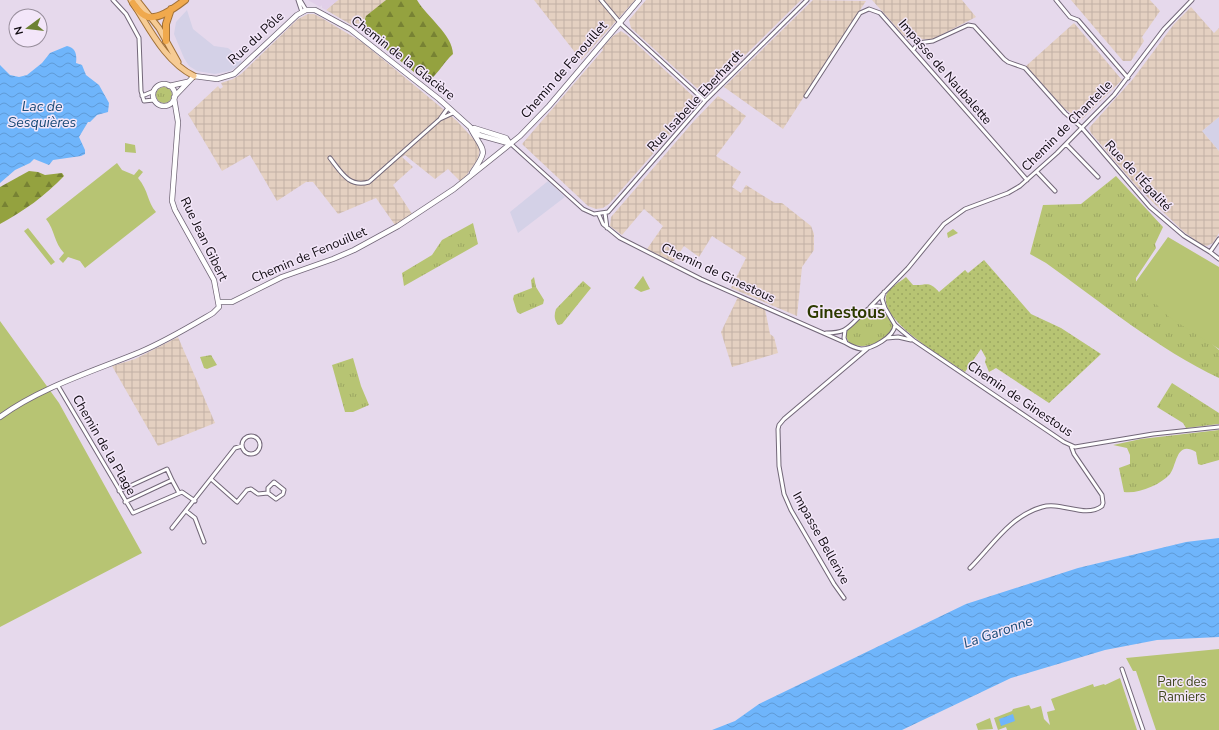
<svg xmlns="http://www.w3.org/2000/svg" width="1219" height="730" font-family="'Nunito Sans',sans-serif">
	<defs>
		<pattern id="industrial-grid" width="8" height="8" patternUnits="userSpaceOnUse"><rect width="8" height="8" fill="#e4d0c1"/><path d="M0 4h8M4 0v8" fill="none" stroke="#c2b1a5"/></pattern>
		<pattern id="grass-tufts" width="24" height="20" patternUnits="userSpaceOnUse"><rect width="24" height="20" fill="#b7c473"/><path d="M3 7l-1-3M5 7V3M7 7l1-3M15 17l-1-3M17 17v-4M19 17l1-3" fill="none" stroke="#9ca762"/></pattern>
		<pattern id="forest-firs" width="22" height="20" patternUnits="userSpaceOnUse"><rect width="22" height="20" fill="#94a23f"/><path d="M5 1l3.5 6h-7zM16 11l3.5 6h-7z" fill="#778233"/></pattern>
		<pattern id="garden-dots" width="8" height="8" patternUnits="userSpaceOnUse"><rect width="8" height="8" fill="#b7c473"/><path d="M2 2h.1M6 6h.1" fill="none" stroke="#9ca762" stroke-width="1.8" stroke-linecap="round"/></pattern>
		<pattern id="water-waves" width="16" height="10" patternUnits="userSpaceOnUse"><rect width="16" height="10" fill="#6fb5fb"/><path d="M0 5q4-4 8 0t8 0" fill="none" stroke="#5f9ad6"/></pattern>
	</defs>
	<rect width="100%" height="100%" fill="#e6d9ec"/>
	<path fill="#d4d1e7" d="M 187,10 L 193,29 L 214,46 L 228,48 L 234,53 L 242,62 L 237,67 L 230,71 L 215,74 L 197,71 L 189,66 L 184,58 L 174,34 L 176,22 Z
		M 1219,117 L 1219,151 L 1202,131 Z
		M 548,181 L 565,197 L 518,233 L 510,212 Z"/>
	<path fill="url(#industrial-grid)" d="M 338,0 L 386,0 L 355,27 L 326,10 Z
		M 534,0 L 635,0 L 581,60 Z
		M 646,0 L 801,0 L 709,91 L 705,93 L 699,90 L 631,28 L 629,20 Z
		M 813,0 L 866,1 L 783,129 L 724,87 Z
		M 872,0 L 962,0 L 976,17 L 933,39 L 908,40 Z
		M 1071,0 L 1150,0 L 1160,11 L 1142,37 L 1144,41 L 1131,61 L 1123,61 Z
		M 1191,7 L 1214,33 L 1219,28 L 1219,117 L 1202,131 L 1219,151 L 1219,233 L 1213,243 L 1207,246 L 1202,245 L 1184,232 L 1138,188 L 1091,133 L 1089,128 L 1133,79 L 1174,24 Z
		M 308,14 L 314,14 L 320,17 L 362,42 L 437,104 L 457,121 L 479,145 L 480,149 L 478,159 L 466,176 L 460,181 L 448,169 L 435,179 L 405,155 L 402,157 L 413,167 L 393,185 L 412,214 L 395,225 L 376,198 L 338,214 L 313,182 L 306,182 L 277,201 L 250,155 L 222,171 L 188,114 L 218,86 L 220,89 L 223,87 L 221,83 L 233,79 L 241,74 L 298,19 Z
		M 1074,23 L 1122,80 L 1081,120 L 1065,109 L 1026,66 Z
		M 621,31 L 627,35 L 694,97 L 696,101 L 694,107 L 609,204 L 603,208 L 596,209 L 588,206 L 522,144 L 603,50 L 602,48 L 613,36 Z
		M 718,96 L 746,116 L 716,156 L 741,172 L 732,187 L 741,193 L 746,185 L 775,203 L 782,203 L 811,226 L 814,234 L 814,250 L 802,267 L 797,316 L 731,288 L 746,258 L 712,236 L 699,257 L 684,246 L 673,262 L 647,249 L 663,226 L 644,209 L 622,235 L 610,226 L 611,217 L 694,121 Z
		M 738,297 L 765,309 L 770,334 L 774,337 L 778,353 L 732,367 L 721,332 Z
		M 178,337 L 215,423 L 158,446 L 112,366 L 135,359 Z"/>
	<path fill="#e1cfe9" d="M 308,0 L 338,0 L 326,10 L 322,8 L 322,5 L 320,7 Z"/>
	<path fill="url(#grass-tufts)" d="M156 95a8 8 0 1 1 16 0a8 8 0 1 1-16 0Z
		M 1116,176 L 1163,227 L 1155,244 L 1156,248 L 1136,278 L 1136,283 L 1196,330 L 1219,350 L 1219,378 C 1159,350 1101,302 1046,263 L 1030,254 L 1043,205 L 1081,204 Z
		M 473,223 L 478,244 L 404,286 L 402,273 L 432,255 L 442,240 Z
		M 643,276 L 650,289 L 641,292 L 634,288 Z
		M 534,277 L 536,287 L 544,300 L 543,304 L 520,314 L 517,312 L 513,299 L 514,295 L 532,288 L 531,280 Z
		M 583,281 L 591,288 L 562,324 L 558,325 C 554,320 554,315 556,309 Z
		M 877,307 L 884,309 L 894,327 C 887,342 864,351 849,343 L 845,334 C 849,324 866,310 877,307 Z
		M 211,355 L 217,365 L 207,369 L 204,368 L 200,357 Z
		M 353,358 L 361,386 L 369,405 L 353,412 L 345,412 L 332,365 Z
		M 1172,383 L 1219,413 L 1219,424 L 1186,428 L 1183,423 L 1157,407 Z
		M 1219,430 L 1219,460 L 1201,465 L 1198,464 L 1196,452 C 1176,440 1177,465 1170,474 C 1160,485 1139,494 1124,492 L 1119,468 L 1130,464 L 1130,455 L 1127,448 L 1113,445 L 1141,439 Z"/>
	<path fill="url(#forest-firs)" d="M 386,0 L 417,0 C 426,16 453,35 453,54 C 444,62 440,71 431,79 L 422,77 L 414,72 L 366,33 L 363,25 L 366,16 Z
		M 29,171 L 38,172 L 45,175 L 62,173 L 64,176 C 45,196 24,211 0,224 L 0,187 Z"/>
	<path fill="#b7c473" d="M 125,143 L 135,145 L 136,153 L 125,152 Z
		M 117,163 L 122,170 L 134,175 L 139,169 L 143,172 L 138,178 C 149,191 147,202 156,212 L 85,268 L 80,261 L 68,257 L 63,263 L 59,259 L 64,253 C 54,243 55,230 46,219 Z
		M 28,228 L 55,262 L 51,265 L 24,231 Z
		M 953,229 L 958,233 L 948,238 L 947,233 Z
		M 1168,237 L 1219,267 L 1219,349 L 1169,317 L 1135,283 Z
		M 0,321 L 59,403 L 142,553 L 0,627 Z
		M 1219,649 L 1219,730 L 1156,730 L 1136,671 L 1133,671 L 1126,658 Z
		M 1120,678 L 1137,730 L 1007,730 L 1006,727 L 998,730 L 994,718 L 1012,711 L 1013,709 L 1029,705 L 1031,709 L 1041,706 L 1044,719 L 1050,725 L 1047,712 L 1055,710 L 1051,699 L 1093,684 L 1094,687 L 1104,684 L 1105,685 Z
		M 990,718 L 993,729 L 978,730 L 976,724 Z"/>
	<path fill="url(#garden-dots)" d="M 984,260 L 1031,314 L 1061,328 L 1101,354 L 1049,403 L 996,368 L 989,372 L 985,362 L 986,358 L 981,349 L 965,372 C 947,359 881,323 886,296 C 888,288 900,282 906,277 L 913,285 C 927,286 928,280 939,292 L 965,270 L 968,273 Z"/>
	<path fill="url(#water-waves)" d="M 67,46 C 76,48 77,55 76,63 L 82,65 L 86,75 L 99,85 L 109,103 L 108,112 L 97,115 L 90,122 L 88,122 L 79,137 L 85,150 L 85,154 L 81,156 L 53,160 L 49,165 L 34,159 L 30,163 L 15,170 L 0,183 L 0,65 L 10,75 L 19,77 L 27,75 L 42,63 L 50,53 Z
		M 1219,538 L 1219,637 L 1157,640 L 1105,650 L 1011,678 L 902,730 L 712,730 L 735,721 L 759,704 L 966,604 L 1078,568 L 1186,542 Z
		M 1013,714 L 1015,721 L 1001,726 L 999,719 Z"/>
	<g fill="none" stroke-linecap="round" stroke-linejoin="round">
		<g stroke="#726778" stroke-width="5">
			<path id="street" d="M 113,0 L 126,14 L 139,38 L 141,91 L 144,101 L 154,100
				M 298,0 L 302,12
				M 300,0 L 306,10
				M 601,0 L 622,25 L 705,101
				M 1056,0 L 1070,17 L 1078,20 L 1128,78
				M 913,50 L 918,43 L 933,41 L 968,25 L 974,26 L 1004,59 L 1008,62 L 1025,68 L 1065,113 L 1082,128 L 1150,207 L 1184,236 L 1210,252 L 1219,239
				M 142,96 L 154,91
				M 806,96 L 860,13 L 869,9 L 880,13 L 1027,180
				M 440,119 L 453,113
				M 511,144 L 583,209 L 594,214 L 608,212 L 705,101 L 807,0
				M 1066,144 L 1098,177
				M 330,158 C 341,172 349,188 369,182 L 440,119 L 448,108
				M 1037,172 L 1055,191
				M 605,213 L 607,228
				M 599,215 L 603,224 L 620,238 L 701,279 L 846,343
				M 1210,252 L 1219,259
				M 884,292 L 882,299 L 885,308
				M 870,307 L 908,268 L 944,224 L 965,209 L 1008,193 L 1020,186 L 1057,153 L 1114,95 L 1164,29 L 1192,0
				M 895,325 L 913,340 L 1064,442 L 1075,447 L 1153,434 L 1219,427
				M 826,333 C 832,333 838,333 844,330 C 858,323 867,299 885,308 L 895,325 C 894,337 872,349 861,349 C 855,348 851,346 846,343 L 844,338 L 845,330
				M 887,338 L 898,337 L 911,340
				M 58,386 L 133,513 L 182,492 L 195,501
				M242 445a9 9 0 1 1 18 0a9 9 0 1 1-18 0Z
				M 211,479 L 237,502 L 247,490 L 251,489 L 258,494 L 268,493 L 268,488 L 274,482 L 284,490 L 283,494 L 276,499 L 268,493
				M 172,480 L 179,493
				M 119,491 L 167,469 L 172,480 L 125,502
				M 186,511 L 195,518 L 204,542
				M 172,528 L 235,448 L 242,446
				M 970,568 C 992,546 1010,516 1042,507 C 1061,501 1085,519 1102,506 L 1103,503 L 1102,495 L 1074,454 L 1071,446
				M 844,598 L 834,584 L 791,510 L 784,494 L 779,466 L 778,429 L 779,425 L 784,419 L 868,348
				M 1122,669 L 1143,730"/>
		</g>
		<g stroke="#726778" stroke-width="6">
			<path id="secondary" d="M153 95a11 11 0 1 1 22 0a11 11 0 1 1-22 0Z
				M 169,86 L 187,82
				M 174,97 L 194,76 L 217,79 L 234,74 L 297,15 L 306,10 L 315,10 L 350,29 L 439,99 L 479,135 L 511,144
				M 474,128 L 506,138 L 510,144
				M 471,129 C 484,153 489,148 472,173
				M 219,302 L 232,302 L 282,277 L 333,259 L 354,250 L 398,226 L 454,189 L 520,136 L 549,106 L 639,0
				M 0,417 C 41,387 94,371 140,352 C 166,341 189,327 213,313 L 219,307 L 214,280 L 175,210 L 172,201 L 178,122 L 174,98"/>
		</g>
		<g stroke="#a17138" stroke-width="7">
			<path id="primary" d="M 131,0 C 149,27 164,61 194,76
				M 137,0 L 159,28 L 178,62"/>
		</g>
		<g stroke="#a17138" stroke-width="8">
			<path id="highway" d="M 133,3 C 136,7 139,12 144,15 C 155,23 176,7 185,0
				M 166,41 L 166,24 L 171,9"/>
		</g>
		<use href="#street" stroke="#fff" stroke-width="3"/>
		<use href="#secondary" stroke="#fff" stroke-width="4.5"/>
		<use href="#primary" stroke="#f6cb94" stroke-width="5"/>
		<use href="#highway" stroke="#f0a94d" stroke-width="6"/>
	</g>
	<g text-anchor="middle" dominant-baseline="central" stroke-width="3" stroke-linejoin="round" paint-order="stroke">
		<g font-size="13" fill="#0f0a10" stroke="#f3e6f9">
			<text transform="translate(256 38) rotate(-43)">Rue du Pôle</text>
			<text transform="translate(403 58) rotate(38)">Chemin de la Glacière</text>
			<text transform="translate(564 70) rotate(-49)">Chemin de Fenouillet</text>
			<text transform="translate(945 72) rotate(49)">Impasse de Naubalette</text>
			<text transform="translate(695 101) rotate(-47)">Rue Isabelle Eberhardt</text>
			<text transform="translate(1067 126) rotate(-45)">Chemin de Chantelle</text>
			<text transform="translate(1138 176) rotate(47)">Rue de l'Égalité</text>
			<text transform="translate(204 239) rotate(64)">Rue Jean Gibert</text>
			<text transform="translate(309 255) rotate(-23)">Chemin de Fenouillet</text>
			<text transform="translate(718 273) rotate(25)">Chemin de Ginestous</text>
			<text transform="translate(1020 399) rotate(34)">Chemin de Ginestous</text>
			<text transform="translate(104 445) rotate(60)">Chemin de la Plage</text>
			<text transform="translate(821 538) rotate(61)">Impasse Bellerive</text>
		</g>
		<g font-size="13" fill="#41471e" stroke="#f3e6f9">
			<text x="1182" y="682">Parc des<tspan x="1182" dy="15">Ramiers</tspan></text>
		</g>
		<g font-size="14" font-style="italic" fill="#184a77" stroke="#f3e6f9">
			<text x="42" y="106">Lac de<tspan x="42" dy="16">Sesquières</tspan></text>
			<text transform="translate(998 632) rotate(-19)">La Garonne</text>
		</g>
		<g font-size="17" font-weight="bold" fill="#2d3a00" stroke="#f3e6f9">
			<text x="846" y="312">Ginestous</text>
		</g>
	</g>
	<g transform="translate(28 28) rotate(255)"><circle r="19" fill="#f3e6f9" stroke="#988e9c"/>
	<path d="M0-3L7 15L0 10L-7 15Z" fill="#6d8233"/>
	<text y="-6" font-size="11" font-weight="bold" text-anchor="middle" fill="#0f0a10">N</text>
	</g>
</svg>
